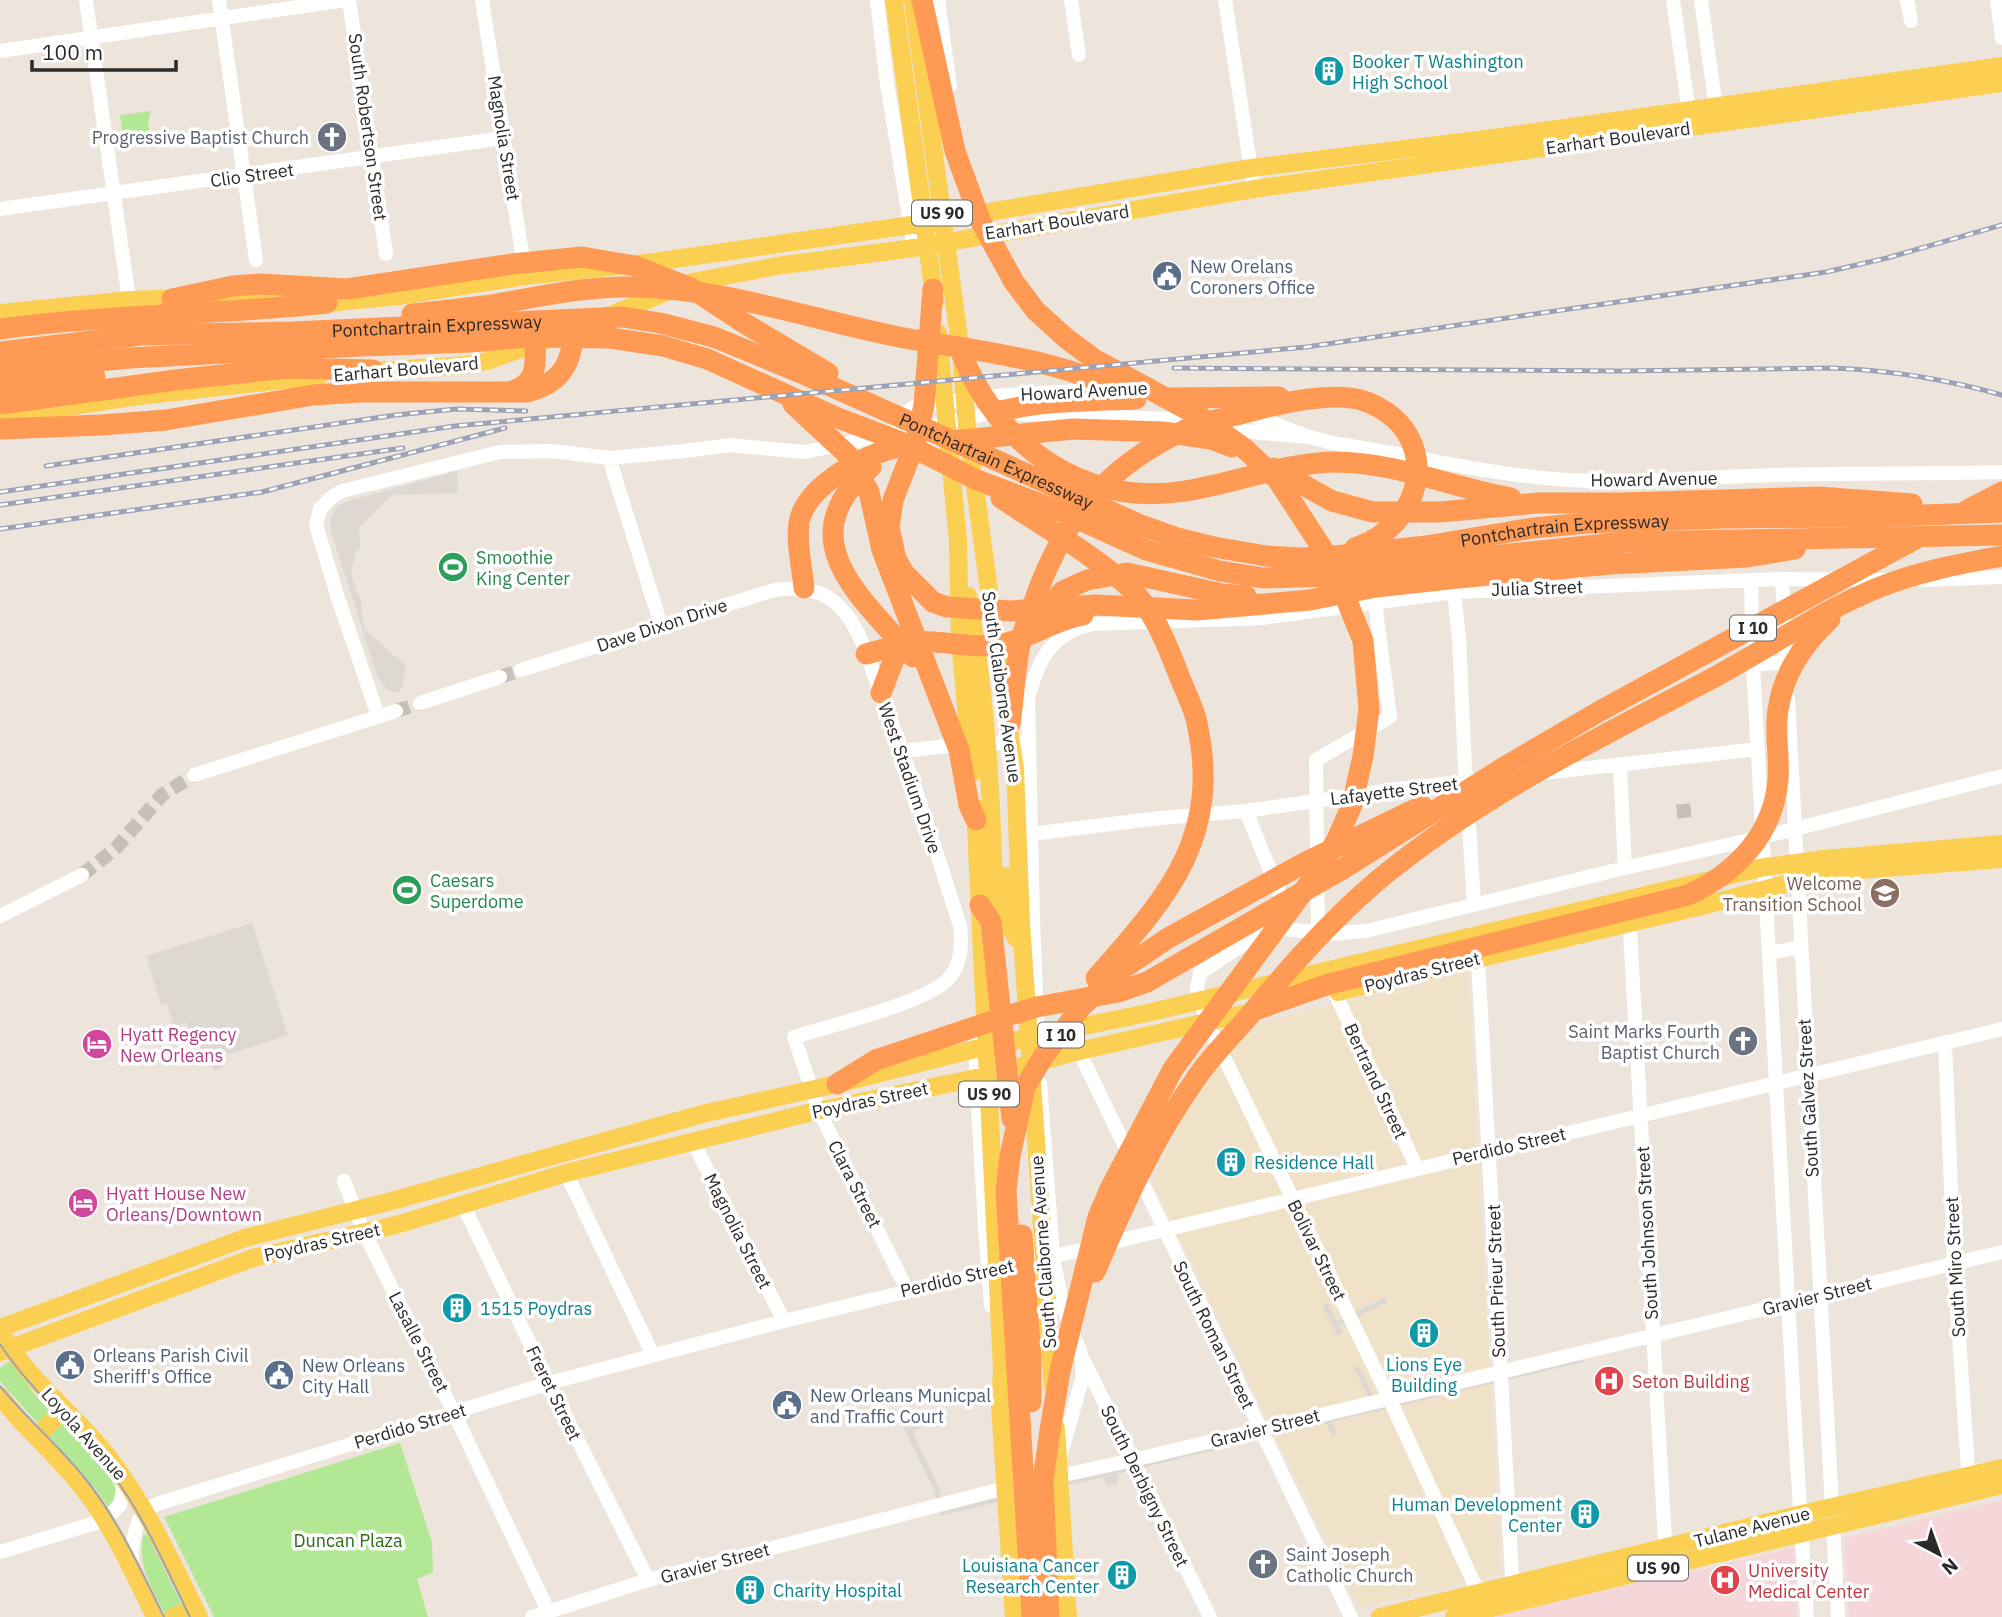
<svg xmlns="http://www.w3.org/2000/svg" width="2002" height="1617" font-family="'IBM Plex Sans',sans-serif">
	<rect width="100%" height="100%" fill="#ede5db"/>
	<path fill="#f0e2c9" d="M 1468,972 L 1501,1574 L 1359,1608 L 1152,1182 L 1224,1031 Z"/>
	<path fill="#f5d7da" d="M 2002,1500 L 2002,1617 L 1849,1617 L 1844,1538 Z
		M 1794,1547 L 1797,1617 L 1492,1617 L 1636,1583 L 1674,1576 Z"/>
	<path fill="#b2e893" d="M 151,111 L 148,123 L 151,138 L 124,142 L 120,115 Z
		M 12,1360 C 20,1372 27,1385 36,1396 C 57,1420 113,1464 117,1495 L 108,1507 L 96,1489 L 0,1381 L 0,1368 Z
		M 400,1443 L 432,1542 L 433,1572 L 417,1579 L 428,1617 L 214,1617 L 164,1517 Z
		M 147,1534 L 188,1617 L 166,1617 C 153,1590 137,1567 143,1536 Z"/>
	<path fill="#ddd8d2" d="M 457,471 L 458,493 L 392,495 L 359,528 L 360,550 L 356,551 L 351,574 L 358,596 L 361,597 L 362,618 L 365,629 L 406,666 L 401,691 L 394,692 L 387,690 L 377,676 L 330,528 L 330,520 L 337,506 L 345,502 Z
		M 252,923 L 288,1035 L 220,1057 L 223,1067 L 214,1070 L 210,1058 L 198,1061 L 186,1023 L 174,1026 L 167,1004 L 161,1005 L 146,956 Z
		M 1385,1297 L 1388,1302 L 1340,1326 L 1342,1333 L 1337,1335 L 1322,1305 L 1328,1302 L 1337,1321 Z
		M 1583,1356 L 1584,1362 L 1381,1410 L 1377,1414 L 1376,1411 L 1332,1422 L 1337,1434 L 1332,1436 L 1326,1423 L 1117,1474 L 1118,1484 L 1107,1486 L 1104,1477 L 948,1514 L 947,1513 L 941,1517 L 934,1490 L 902,1425 L 906,1423 L 910,1428 L 924,1417 L 929,1417 L 929,1419 L 913,1433 L 939,1488 L 944,1509 L 1372,1405 L 1354,1368 L 1359,1366 L 1378,1405 Z"/>
	<g fill="none" stroke-linecap="round" stroke-linejoin="round">
		<path stroke="#c6c0b8" stroke-width="14" stroke-dasharray="14 7" stroke-linecap="butt" d="M 500,677 L 521,670
			M 396,711 L 420,703
			M 1683,804 L 1685,821
			M 82,875 L 116,848 L 162,795 L 194,775"/>
		<path stroke="#fff" stroke-width="14" d="M 86,0 L 129,300
			M 219,0 L 256,260
			M 349,0 L 386,254
			M 482,0 L 525,272
			M 877,0 L 887,84 L 914,248
			M 938,0 L 950,86
			M 1071,0 L 1079,55
			M 1225,0 L 1254,189
			M 1673,0 L 1690,120
			M 1701,0 L 1717,115
			M 1907,0 L 1911,21
			M 1997,0 L 2002,38
			M 0,51 L 345,0
			M 0,209 L 503,138
			M 1245,413 L 1310,437 L 1333,443 C 1411,455 1489,475 1568,480 C 1637,484 1705,477 1774,475 C 1850,473 1926,474 2002,472
			M 1021,414 L 1173,419 L 1199,423
			M 895,420 L 914,407 L 992,396 L 1108,389
			M 1219,426 L 1261,433 L 1310,437
			M 609,458 L 661,625
			M 1782,579 L 1787,676
			M 1751,580 L 1753,665 L 1796,1446 L 1807,1617
			M 1922,580 L 2002,577
			M 1454,592 L 1459,638 L 1466,789
			M 1753,665 L 1786,662
			M 521,670 L 774,590 C 798,587 821,588 839,606 C 861,628 870,664 880,693 C 910,769 935,847 960,926 C 962,943 962,963 950,977 C 931,1002 828,1026 794,1037 L 819,1111 L 907,1290
			M 1788,699 L 1838,1617
			M 420,703 L 500,677
			M 378,716 L 337,595 L 316,525 L 320,509 L 333,496 L 342,491 L 500,452 L 552,451 L 609,458 L 685,451 L 730,445 L 805,452 L 1001,411
			M 903,751 L 947,746 L 1021,742
			M 1620,765 L 1625,868
			M 1543,773 L 1758,749
			M 194,775 L 396,711
			M 1468,809 L 1474,904
			M 1246,811 L 1286,909
			M 1031,834 L 1160,818 L 1246,811 L 1406,788 L 1477,780
			M 1629,914 L 1666,1558
			M 0,916 L 82,875
			M 1318,933 L 1316,760 L 1390,717 L 1375,603
			M 1770,953 L 1800,947
			M 1478,959 L 1513,1594
			M 1335,993 L 1417,1168
			M 974,1027 C 979,1120 983,1213 991,1306
			M 1945,1042 L 1954,1263 L 1969,1484
			M 1038,1045 L 1033,920 L 1028,699 C 1038,660 1051,633 1093,624 L 1263,618 L 1454,592 L 1782,579 L 1887,580
			M 1079,1051 L 1351,1617
			M 1040,1083 L 1053,1256 L 1062,1304 L 1081,1354 L 1083,1376 L 1060,1457
			M 692,1140 L 784,1321
			M 566,1173 L 653,1355
			M 344,1181 L 364,1232 L 454,1413 L 551,1617
			M 463,1205 L 549,1383 L 648,1580
			M 1084,1361 L 1210,1617
			M 1050,1478 L 1133,1460 L 2002,1252
			M 0,1552 L 105,1520 L 120,1505 L 125,1479
			M 131,1568 C 132,1551 133,1524 145,1511 C 148,1507 155,1505 160,1503 L 549,1383 L 784,1321 L 2002,1029
			M 1478,1592 L 1389,1398 L 1207,1022 L 1197,988 L 1200,973 L 1262,932 L 1277,928 L 1331,934 L 1366,931 L 1625,868 L 1763,837 L 2002,776
			M 532,1617 L 648,1580 L 1013,1486"/>
		<path stroke="#fbcf52" stroke-width="18" d="M 894,0 L 935,302
			M 913,0 L 961,352 L 967,426 L 993,621 L 1015,769 L 1021,923 L 1053,1387
			M 216,297 L 249,296 L 327,303 L 399,296 L 525,276 L 654,262 L 911,225 L 1251,168 L 1486,139 L 2002,66
			M 0,313 L 129,300 L 185,298
			M 608,316 L 692,282 L 783,265 L 914,248 L 1254,189 L 2002,83
			M 938,333 L 958,541 L 960,641 L 972,773
			M 361,372 L 466,365 L 487,361 L 546,340
			M 0,417 L 139,396 L 319,376
			M 968,596 C 988,706 993,819 995,931
			M 975,807 L 1002,1370 L 1000,1405 L 1014,1617
			M 1005,876 C 1006,896 1005,921 1016,938
			M 1338,992 L 1702,906 L 1815,876 L 1846,871 L 2002,859
			M 0,1328 L 245,1238 L 388,1202 L 706,1113 L 837,1084 L 975,1049 L 1147,1013 L 1765,867 L 1824,859 L 2002,844
			M 5,1339 C 31,1382 70,1411 102,1449 C 143,1500 170,1558 199,1617
			M 0,1352 L 253,1258 L 396,1225 L 566,1173 L 808,1113 L 976,1078 L 1079,1051 L 1256,1011
			M 0,1396 C 23,1427 53,1451 77,1481 C 111,1521 132,1570 155,1617
			M 1056,1428 L 1068,1617
			M 37,1436 L 64,1410
			M 173,1617 L 195,1609
			M 1380,1617 L 1802,1514 L 2002,1468
			M 1454,1617 L 2002,1485"/>
		<g stroke="#ff9a54" stroke-width="21">
			<path d="M 922,0 L 955,151 L 981,222 L 1014,282 L 1036,311 L 1067,339 L 1094,359 L 1201,417 L 1245,449 L 1277,479 L 1324,551 L 1341,586 L 1363,641 L 1369,709 L 1363,756 L 1352,805 L 1337,839 L 1322,866 L 1173,1069 L 1110,1189 L 1098,1217 L 1060,1371 L 1050,1430 L 1043,1481 L 1049,1617"/>
			<path d="M 933,289 L 924,405 L 916,441 L 893,500 L 889,527 L 896,559 L 904,573 L 933,602 L 947,607 L 1011,611 L 1096,605 L 1197,610 L 1310,600 L 1376,587 L 1458,578 L 1611,564 L 1747,557 L 1795,549"/>
			<path d="M 172,299 L 233,286 L 260,284 L 347,289 L 512,264 L 582,257 L 635,266 L 691,288 L 744,323 L 828,373"/>
			<path d="M 412,314 C 438,311 465,309 491,305 C 538,297 580,287 628,287 C 721,287 809,319 899,337 C 979,352 1060,358 1134,397"/>
			<path d="M 0,329 C 109,314 218,315 327,303"/>
			<path id="s1" d="M 0,352 L 141,335 L 293,332 L 622,317 L 660,323 L 714,337 L 801,373 L 1143,526 L 1177,538 L 1214,547 L 1266,556 L 1299,558 L 1326,557 L 1426,546 L 1533,528 L 1587,523 L 1722,518 L 1871,517 L 2002,512"/>
			<path d="M 961,352 C 996,444 1084,508 1185,491 C 1236,483 1283,463 1335,462 C 1395,462 1453,488 1511,498"/>
			<path d="M 0,371 L 129,358 L 361,346 L 472,342 L 528,337 L 610,338 L 663,346 L 707,359 L 838,418 L 904,443 L 977,480 L 1062,512 L 1146,550 L 1220,571 L 1263,578 L 1336,576 L 1453,560 L 1626,542 L 2002,535"/>
			<path d="M 0,387 L 95,377"/>
			<path d="M 510,392 C 536,384 536,368 535,345"/>
			<path d="M 1168,398 L 1279,397"/>
			<path d="M 0,404 L 175,380 L 287,368 L 373,370"/>
			<path d="M 793,404 L 848,455 L 869,492 L 882,550 L 959,750 L 969,805 L 976,820"/>
			<path d="M 1001,411 C 1045,400 1091,401 1136,399"/>
			<path d="M 0,429 L 101,425 L 166,420 L 313,395 L 360,392 L 527,392 C 562,383 572,363 574,329"/>
			<path d="M 952,441 L 1073,429 L 1163,432 L 1211,439 L 1232,447"/>
			<path d="M 871,467 C 786,540 863,598 913,657"/>
			<path d="M 1273,468 L 1332,501 L 1373,512 L 1440,512 L 1538,503 L 1623,503 L 1819,497 L 1912,504"/>
			<path d="M 1001,498 C 1043,527 1090,552 1128,586 C 1154,609 1168,647 1180,678 C 1186,693 1194,708 1197,723 C 1222,839 1167,897 1096,978"/>
			<path d="M 1967,510 L 2002,492"/>
			<path d="M 804,588 C 802,567 796,543 799,523 C 805,484 873,449 909,445"/>
			<path d="M 1041,613 L 1063,591 L 1087,580 L 1127,573 L 1222,594 L 1246,596"/>
			<path d="M 866,654 L 910,642"/>
			<path d="M 881,693 L 894,659 L 910,642 C 942,639 976,651 1007,643 C 1033,636 1055,620 1083,615"/>
			<path d="M 1010,724 C 1014,697 1015,667 1021,640 C 1024,628 1029,616 1033,605 C 1060,523 1106,466 1185,430 C 1205,421 1230,417 1252,411 C 1283,403 1336,390 1367,402 C 1443,432 1427,524 1355,548"/>
			<path d="M 980,905 L 991,922 L 1012,1119"/>
			<path d="M 1255,1010 L 1329,984 L 1688,895 C 1736,873 1774,834 1778,779 C 1780,756 1774,732 1778,710 C 1783,674 1804,643 1830,619"/>
			<path d="M 837,1084 L 876,1060 L 1010,1015 L 1037,1007 L 1118,992 L 1147,982 L 1341,870 L 1506,766 L 1600,711 L 1917,538"/>
			<path d="M 1022,1235 L 1031,1356 L 1031,1402"/>
			<path d="M 1095,1272 C 1123,1206 1153,1139 1195,1080 C 1210,1057 1231,1037 1249,1016 C 1289,968 1330,921 1377,881 C 1478,797 1596,739 1711,679 C 1767,649 1822,610 1880,587 C 1920,571 1960,564 2002,556"/>
			<path d="M 1032,1617 L 1006,1191 L 1010,1156 L 1025,1087 L 1043,1057 L 1082,1006 L 1121,970 L 1168,938 L 1306,862 L 1422,806"/>
		</g>
		<path stroke="#9da2b6" stroke-width="2" d="M 0,1344 C 32,1393 78,1429 113,1475 C 145,1518 166,1569 190,1617
			M 0,1386 C 26,1418 58,1445 84,1477 C 118,1519 140,1569 164,1617"/>
		<g stroke="#9da2b6" stroke-width="5">
			<path id="rail" d="M 1174,368 L 1619,371 L 1831,368 C 1890,370 1945,379 2002,395
				M 46,466 L 396,415 L 456,409 L 526,411
				M 0,492 L 455,426 L 1306,347 L 1826,272 L 1887,258 L 2002,225
				M 0,505 L 403,448
				M 0,529 L 262,492 L 505,428"/>
		</g>
		<use href="#rail" stroke="#fff" stroke-width="2.5" stroke-dasharray="8" stroke-linecap="butt"/>
	</g>
	<defs>
		<g id="building-disc" transform="scale(1.575)"><circle r="9.5" fill="#0f9aa8" stroke="#fff"/><path d="M-4-6H4V6H1V3H-1V6H-4ZM-2.5-4.3h1.7v1.8h-1.7ZM.8-4.3h1.7v1.8H.8ZM-2.5-1h1.7V.8h-1.7ZM.8-1h1.7V.8H.8Z" fill="#fff"/></g>
		<g id="church-disc" transform="scale(1.575)"><circle r="9.5" fill="#6b7280" stroke="#fff"/><path d="M-1.2-6h2.4v3.5h3.3v2.4h-3.3V6h-2.4V-.1h-3.3v-2.4h3.3Z" fill="#fff"/></g>
		<g id="civic-disc" transform="scale(1.575)"><circle r="9.5" fill="#5c6f8a" stroke="#fff"/><path d="M-.6-6.5H3V-4.5H.6V-3L4-1V1h2V6H-6V1h2V-1L-.6-3ZM-1.2 2.5V6h2.4V2.5Z" fill="#fff"/></g>
		<g id="stadium-disc" transform="scale(1.575)"><circle r="9.5" fill="#2e9e5b" stroke="#fff"/><path d="M0-5a6.5 5 0 1 0 0 10a6.5 5 0 1 0 0-10ZM-3.5-1.8h7v3.6h-7Z" fill="#fff"/></g>
		<g id="school-disc" transform="scale(1.575)"><circle r="9.5" fill="#8d6e63" stroke="#fff"/><path d="M0-5L7-2L0 1L-7-2ZM-4 1L0 2.5L4 1V4Q0 6-4 4Z" fill="#fff"/></g>
		<g id="hotel-disc" transform="scale(1.575)"><circle r="9.5" fill="#d1479c" stroke="#fff"/><path d="M-6-4.5h1.5V1H6V5H4.5V3h-9V5H-6ZM-4 0a1.8 1.8 0 1 1 3.6 0ZM.5 0V-2.5h3Q6-2.5 6 0Z" fill="#fff"/></g>
		<g id="hospital-disc" transform="scale(1.575)"><circle r="9.5" fill="#e0444e" stroke="#fff"/><path d="M-5-5h3v3.5h4V-5h3V5h-3V1.5h-4V5h-3Z" fill="#fff"/></g>
	</defs>
	<g fill-rule="evenodd">
		<use href="#building-disc" x="1329" y="71"/>
		<use href="#church-disc" x="332" y="137"/>
		<use href="#civic-disc" x="1167" y="276"/>
		<use href="#stadium-disc" x="453" y="567"/>
		<use href="#stadium-disc" x="407" y="890"/>
		<use href="#school-disc" x="1885" y="893"/>
		<use href="#church-disc" x="1743" y="1041"/>
		<use href="#hotel-disc" x="97" y="1044"/>
		<use href="#building-disc" x="1231" y="1162"/>
		<use href="#hotel-disc" x="83" y="1203"/>
		<use href="#building-disc" x="457" y="1308"/>
		<use href="#building-disc" x="1424" y="1333"/>
		<use href="#civic-disc" x="70" y="1365"/>
		<use href="#civic-disc" x="279" y="1375"/>
		<use href="#hospital-disc" x="1609" y="1381"/>
		<use href="#civic-disc" x="787" y="1405"/>
		<use href="#building-disc" x="1585" y="1514"/>
		<use href="#church-disc" x="1263" y="1564"/>
		<use href="#building-disc" x="1122" y="1575"/>
		<use href="#hospital-disc" x="1725" y="1580"/>
		<use href="#building-disc" x="750" y="1590"/>
	</g>
	<g text-anchor="middle" dominant-baseline="central" stroke-width="7" stroke-linejoin="round" paint-order="stroke">
		<g fill="#fff" stroke="#6a6a6a" stroke-width="2">
			<rect x="912" y="200.5" width="60" height="25" rx="5"/>
			<rect x="1730" y="615.5" width="46" height="25" rx="5"/>
			<rect x="1038" y="1022.5" width="46" height="25" rx="5"/>
			<rect x="959" y="1081.5" width="60" height="25" rx="5"/>
			<rect x="1628" y="1555.5" width="60" height="25" rx="5"/>
		</g>
		<g font-size="16" font-weight="bold" fill="#2a2a2a">
			<text x="942" y="213">US 90</text>
			<text x="1753" y="628">I 10</text>
			<text x="1061" y="1035">I 10</text>
			<text x="989" y="1094">US 90</text>
			<text x="1658" y="1568">US 90</text>
		</g>
		<g font-size="18" fill="#0d838f" stroke="#fff" text-anchor="start">
			<text x="1352" y="61">Booker T Washington<tspan x="1352" dy="21">High School</tspan></text>
			<text x="1254" y="1162">Residence Hall</text>
			<text x="480" y="1308">1515 Poydras</text>
			<text x="1424" y="1364" text-anchor="middle">Lions Eye<tspan x="1424" dy="21">Building</tspan></text>
			<text x="1562" y="1504" text-anchor="end">Human Development<tspan x="1562" dy="21">Center</tspan></text>
			<text x="1099" y="1565" text-anchor="end">Louisiana Cancer<tspan x="1099" dy="21">Research Center</tspan></text>
			<text x="773" y="1590">Charity Hospital</text>
		</g>
		<g font-size="18" fill="#2a2a2a" stroke="#fff">
			<text transform="translate(368 127) rotate(82)">South Robertson Street</text>
			<text transform="translate(504 138) rotate(81)">Magnolia Street</text>
			<text transform="translate(1618 138) rotate(-8)">Earhart Boulevard</text>
			<text transform="translate(252 175) rotate(-8)">Clio Street</text>
			<text transform="translate(1057 222) rotate(-9)">Earhart Boulevard</text>
			<text stroke="none"><textPath href="#s1" startOffset="438">Pontchartrain Expressway</textPath></text>
			<text transform="translate(406 369) rotate(-5)">Earhart Boulevard</text>
			<text transform="translate(1084 391) rotate(-3)">Howard Avenue</text>
			<text stroke="none"><textPath href="#s1" startOffset="1026">Pontchartrain Expressway</textPath></text>
			<text transform="translate(1654 479) rotate(-1)">Howard Avenue</text>
			<text stroke="none"><textPath href="#s1" startOffset="1614">Pontchartrain Expressway</textPath></text>
			<text transform="translate(1537 588) rotate(-2)">Julia Street</text>
			<text transform="translate(662 625) rotate(-18)">Dave Dixon Drive</text>
			<text transform="translate(1002 687) rotate(82)">South Claiborne Avenue</text>
			<text transform="translate(910 778) rotate(71)">West Stadium Drive</text>
			<text transform="translate(1394 791) rotate(-7)">Lafayette Street</text>
			<text transform="translate(1422 972) rotate(-14)">Poydras Street</text>
			<text transform="translate(1376 1081) rotate(65)">Bertrand Street</text>
			<text transform="translate(1808 1098) rotate(-93)">South Galvez Street</text>
			<text transform="translate(870 1100) rotate(-12)">Poydras Street</text>
			<text transform="translate(1509 1146) rotate(-13)">Perdido Street</text>
			<text transform="translate(855 1184) rotate(63)">Clara Street</text>
			<text transform="translate(738 1231) rotate(63)">Magnolia Street</text>
			<text transform="translate(1647 1233) rotate(-93)">South Johnson Street</text>
			<text transform="translate(322 1242) rotate(-13)">Poydras Street</text>
			<text transform="translate(1317 1250) rotate(64)">Bolivar Street</text>
			<text transform="translate(1043 1252) rotate(-94)">South Claiborne Avenue</text>
			<text transform="translate(1955 1267) rotate(-93)">South Miro Street</text>
			<text transform="translate(957 1278) rotate(-13)">Perdido Street</text>
			<text transform="translate(1496 1281) rotate(-92)">South Prieur Street</text>
			<text transform="translate(1817 1296) rotate(-14)">Gravier Street</text>
			<text transform="translate(1214 1335) rotate(64)">South Roman Street</text>
			<text transform="translate(419 1342) rotate(63)">Lasalle Street</text>
			<text transform="translate(554 1393) rotate(64)">Freret Street</text>
			<text transform="translate(410 1426) rotate(-17)">Perdido Street</text>
			<text transform="translate(1265 1428) rotate(-14)">Gravier Street</text>
			<text transform="translate(84 1434) rotate(48)">Loyola Avenue</text>
			<text transform="translate(1145 1486) rotate(64)">South Derbigny Street</text>
			<text transform="translate(1752 1527) rotate(-14)">Tulane Avenue</text>
			<text transform="translate(715 1563) rotate(-15)">Gravier Street</text>
		</g>
		<g font-size="18" fill="#5b616d" stroke="#fff" text-anchor="end">
			<text x="309" y="137">Progressive Baptist Church</text>
			<text x="1720" y="1031">Saint Marks Fourth<tspan x="1720" dy="21">Baptist Church</tspan></text>
			<text x="1286" y="1554" text-anchor="start">Saint Joseph<tspan x="1286" dy="21">Catholic Church</tspan></text>
		</g>
		<g font-size="18" fill="#4e5e75" stroke="#fff" text-anchor="start">
			<text x="1190" y="266">New Orelans<tspan x="1190" dy="21">Coroners Office</tspan></text>
			<text x="93" y="1355">Orleans Parish Civil<tspan x="93" dy="21">Sheriff's Office</tspan></text>
			<text x="302" y="1365">New Orleans<tspan x="302" dy="21">City Hall</tspan></text>
			<text x="810" y="1395">New Orleans Municpal<tspan x="810" dy="21">and Traffic Court</tspan></text>
		</g>
		<g font-size="18" fill="#27864d" stroke="#fff" text-anchor="start">
			<text x="476" y="557">Smoothie<tspan x="476" dy="21">King Center</tspan></text>
			<text x="430" y="880">Caesars<tspan x="430" dy="21">Superdome</tspan></text>
		</g>
		<g font-size="18" fill="#785e54" stroke="#fff" text-anchor="end">
			<text x="1862" y="883">Welcome<tspan x="1862" dy="21">Transition School</tspan></text>
		</g>
		<g font-size="18" fill="#b23c85" stroke="#fff" text-anchor="start">
			<text x="120" y="1034">Hyatt Regency<tspan x="120" dy="21">New Orleans</tspan></text>
			<text x="106" y="1193">Hyatt House New<tspan x="106" dy="21">Orleans/Downtown</tspan></text>
		</g>
		<g font-size="18" fill="#be3a42" stroke="#fff" text-anchor="start">
			<text x="1632" y="1381">Seton Building</text>
			<text x="1748" y="1570">University<tspan x="1748" dy="21">Medical Center</tspan></text>
		</g>
		<g font-size="18" fill="#296d15" stroke="#fff">
			<text x="348" y="1540">Duncan Plaza</text>
		</g>
	</g>
	<g transform="translate(1939 1554) rotate(139)" stroke="#ffffff" stroke-width="5" paint-order="stroke">
	<path d="M0-5L12 26L0 18L-12 26Z" fill="#2a2a2a"/>
	<text y="-10" font-size="19" font-weight="bold" text-anchor="middle" fill="#2a2a2a">N</text>
	</g>
	<path d="M32 60v10h144v-10" fill="none" stroke="#2a2a2a" stroke-width="3.5"/>
	<text x="42" y="60" font-size="21" fill="#2a2a2a" stroke="#ffffff" stroke-width="5" paint-order="stroke">100 m</text>
</svg>
